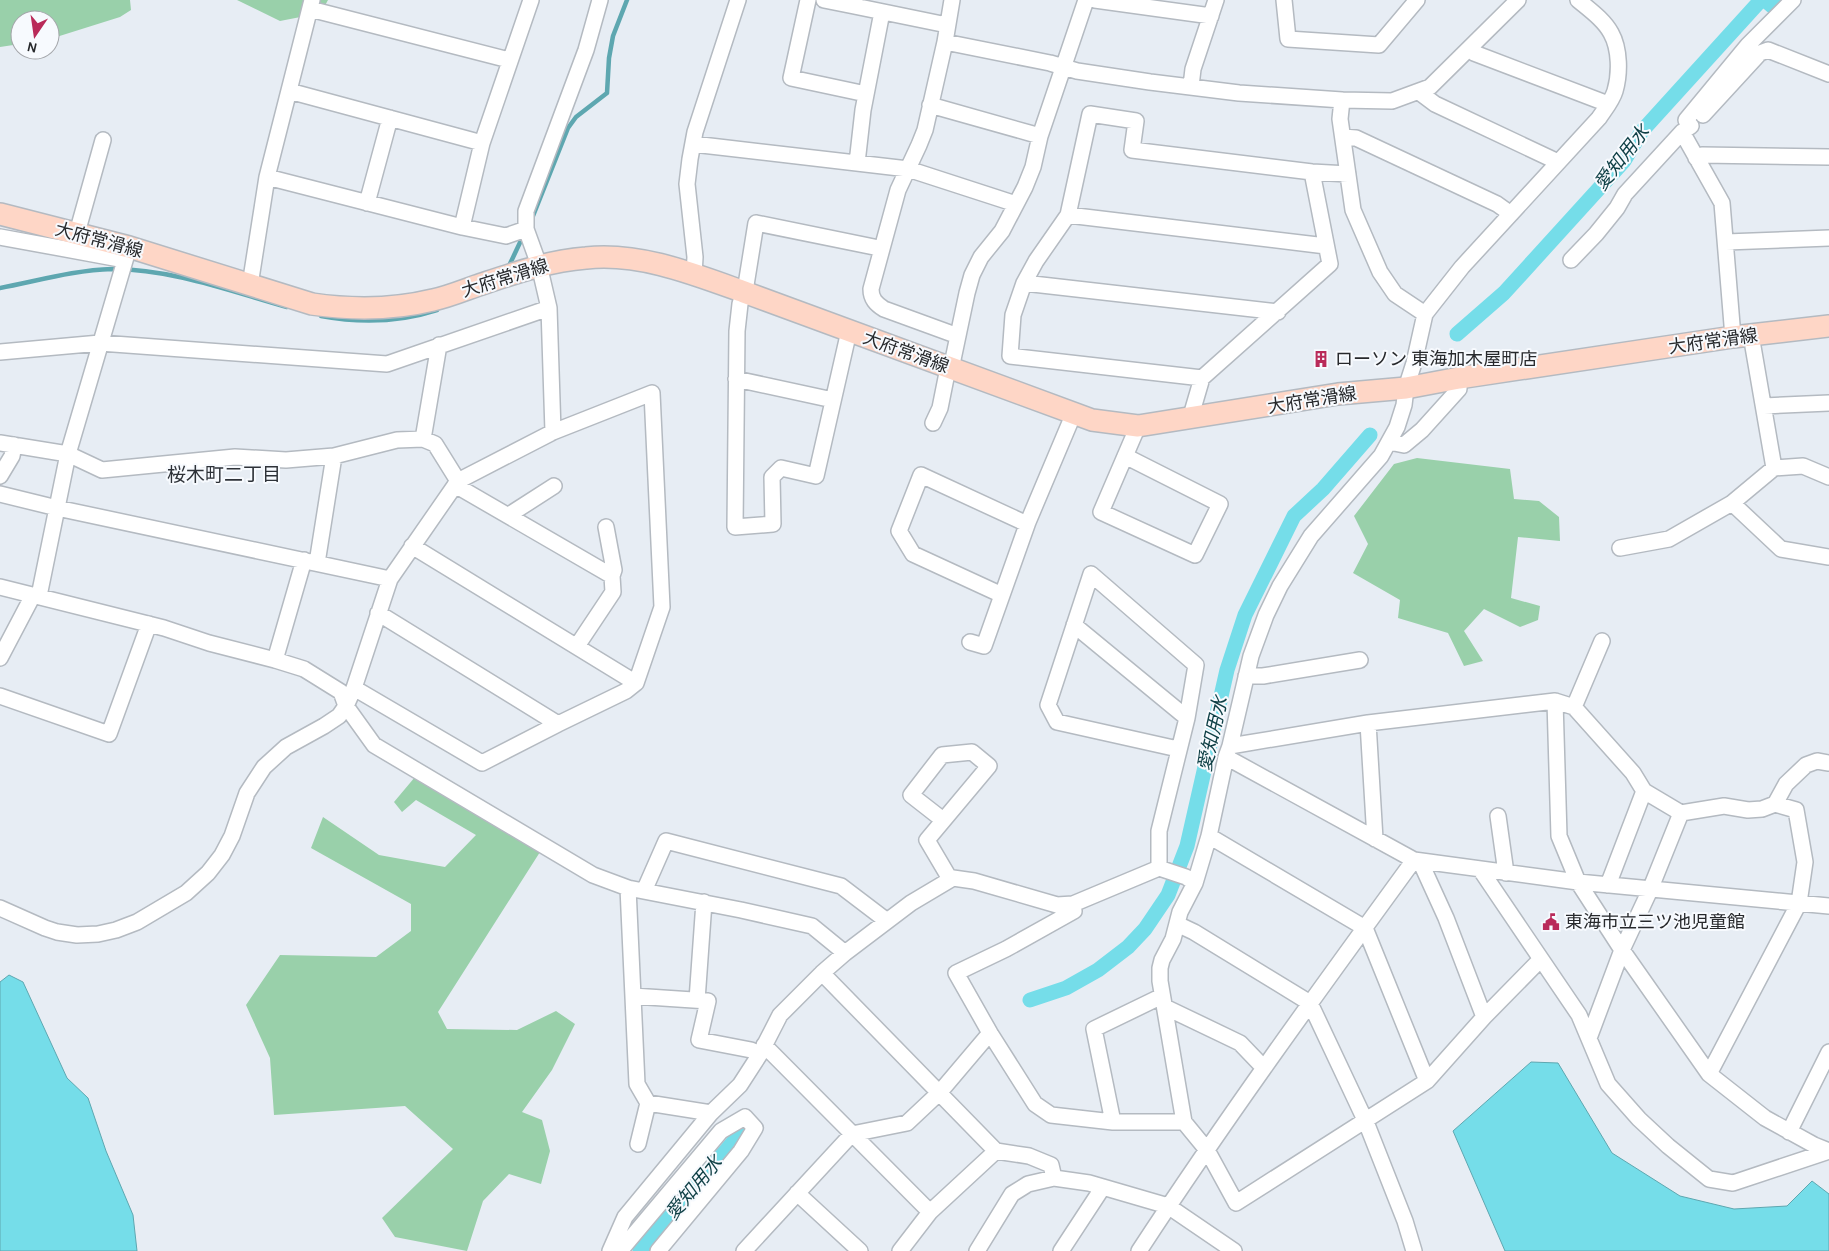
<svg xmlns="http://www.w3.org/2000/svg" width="1829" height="1251" font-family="Karla,'Noto Sans JP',sans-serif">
	<rect width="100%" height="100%" fill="#e7edf4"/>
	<path fill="#99d0aa" d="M 0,0 L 130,0 L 131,10 L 120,17 L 50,39 L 50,20 L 20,20 L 20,44 L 0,47 Z
		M 237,0 L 328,0 L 321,13 L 280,21 Z
		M 1417,458 L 1510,469 L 1514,499 L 1539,501 L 1559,517 L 1560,541 L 1518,537 L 1511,598 L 1540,606 L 1538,620 L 1520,627 L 1484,609 L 1464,631 L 1483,661 L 1464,666 L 1448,633 L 1398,618 L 1400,600 L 1353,573 L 1368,544 L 1354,516 L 1394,464 Z
		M 415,777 L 540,852 L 438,1012 L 447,1029 L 517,1030 L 556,1011 L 575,1024 L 552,1070 L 522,1112 L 542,1120 L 550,1151 L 541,1184 L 509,1174 L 483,1201 L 467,1251 L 395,1237 L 382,1218 L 453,1149 L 405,1106 L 274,1115 L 270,1058 L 246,1005 L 280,955 L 376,957 L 411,931 L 411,904 L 311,848 L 323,817 L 379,855 L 445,867 L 476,835 L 416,800 L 402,812 L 394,802 Z"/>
	<path fill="#75dde9" stroke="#5ea7b0" d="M 9,975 L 23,982 L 67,1078 L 88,1098 L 106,1151 L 133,1215 L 137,1251 L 0,1251 L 0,982 Z
		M 1531,1062 L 1558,1063 L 1612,1153 L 1680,1196 L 1734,1209 L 1787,1206 L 1812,1181 L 1829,1194 L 1829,1251 L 1505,1251 L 1453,1131 Z"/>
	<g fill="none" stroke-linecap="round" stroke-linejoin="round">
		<path stroke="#5ea7b0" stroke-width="4.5" d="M 531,221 L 568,128 L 576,117 L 607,93 L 609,58 L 613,36 L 627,0
			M 508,268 L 524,234
			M 0,288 C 37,281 75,270 112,269 C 172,269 230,291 287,307
			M 321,316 C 359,323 400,322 437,310"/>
		<path stroke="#75dde9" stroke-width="15" d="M 1765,0 L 1772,6 L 1778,0
			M 1457,334 L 1504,293 L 1624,161 L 1642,131 L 1761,0
			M 1030,1000 L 1066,988 L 1098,970 L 1128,947 L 1145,929 L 1168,895 L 1187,846 L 1227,670 L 1245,615 L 1294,516 L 1323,489 L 1370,435
			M 640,1251 L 747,1126"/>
		<g stroke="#b4bac1" stroke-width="18">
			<path id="street" d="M 808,0 L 791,78 L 866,94
				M 824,0 L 854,6
				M 855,0 L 854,6 L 947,25
				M 952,0 L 945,42 L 925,130 L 919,145 L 898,190 L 871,289 C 871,299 876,304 884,309 L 958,336
				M 1095,0 L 1211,16
				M 1284,0 L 1288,39 L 1379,45 L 1417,0
				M 310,9 L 509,60
				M 945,42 L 1050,63 L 1077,71 L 1150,82 L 1239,93 L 1342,100 L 1392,101 L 1430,87 L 1518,0
				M 1469,49 L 1474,53 L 1608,104
				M 1191,86 L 1193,69 L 1216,0
				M 289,91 L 482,143
				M 1419,92 L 1435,104 L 1558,162
				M 1342,100 L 1340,119 L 1353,210 L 1380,272 L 1395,294 L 1425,314
				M 930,105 L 1040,136
				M 1703,115 L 1760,53 L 1768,50 L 1829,74
				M 1682,132 L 1722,203 L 1733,337
				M 1343,137 L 1356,138 L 1497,204 L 1511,214
				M 693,144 L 908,169 L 1016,204
				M 1696,158 L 1702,155 L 1829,157
				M 857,163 L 863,110 L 882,12
				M 267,177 L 462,227
				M 367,203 L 390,118
				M 1068,215 L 1326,246
				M 526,229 L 506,236 L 462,227 L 482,143 L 531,0
				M 77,233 L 103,140
				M 0,237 L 125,260
				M 1726,242 L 1829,238
				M 1571,260 L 1596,234 L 1617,208 L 1625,194 L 1682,132 L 1691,126 L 1686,120 L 1748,45 L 1793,0
				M 694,275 L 695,257 L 687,184 L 690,159 L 695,132 L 738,0
				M 1024,283 L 1278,312
				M 250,285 L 267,177 L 312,0
				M 849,331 L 816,476 L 781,468 L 772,477 L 773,524 L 735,527 L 737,331 L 740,304 L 746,285 L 756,223 L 874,247
				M 1751,335 L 1774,468
				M 0,352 L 100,343 L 387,364 L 549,308
				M 951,369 L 967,293 L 972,275 L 981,257 L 1002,231 L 1025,187 L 1033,167 L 1040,136 L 1086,0
				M 1202,378 L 1010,356 L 1013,315 L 1024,283 L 1036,261 L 1068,215 L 1090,114 L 1136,121 L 1132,150 L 1312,172 L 1348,174
				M 736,379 L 833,400
				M 1764,406 L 1829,403
				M 1190,419 L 1202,378 L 1330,264 L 1312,172
				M 933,423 L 940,408 L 948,368
				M 553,432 L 549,308 L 539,265 L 526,229 L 526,211 L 586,50 L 600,0
				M 423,439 L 439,345
				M 1389,442 L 1404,445 L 1422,430 L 1459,389 L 1459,378
				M 0,443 L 68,454 L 102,470 L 235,457 L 286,460 L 334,456 L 397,440 L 423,439 L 435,444 L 458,481
				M 1125,456 L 1220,504 L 1195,555 L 1101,512 L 1138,426
				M 0,476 L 12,456 L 14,445
				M 455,485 L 612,576 L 613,592 L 577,646
				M 0,494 L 57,508 L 390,579
				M 1732,503 L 1774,468 L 1803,466 L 1829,477
				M 509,516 L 512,513 L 554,486
				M 606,527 L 614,570 L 612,576
				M 412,546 L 636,683
				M 1620,548 L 1669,539 L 1732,503 L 1781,549 L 1829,557
				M 317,563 L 334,456
				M 0,587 L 164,628 L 209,643 L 275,660 L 304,669 L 341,692 L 346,706 L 374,745 L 593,875 L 628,888 L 741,910 L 812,926 L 845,953 L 822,973 L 780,1015 L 760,1054 L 740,1085 L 711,1113 L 625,1217 L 610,1251
				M 1002,595 L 913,554 L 899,531 L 921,475 L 1027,524
				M 39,596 L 68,454 L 129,247
				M 378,613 L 558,724
				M 1074,625 L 1187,718
				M 970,642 L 984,646 L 1028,522 L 1074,413
				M 0,658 L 30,601 L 31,595
				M 275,660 L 304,560
				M 1246,676 L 1263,676 L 1360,660
				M 0,696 L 109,734 L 149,624
				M 1555,701 L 1559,836 L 1578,882 L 1622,950 L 1709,1074 L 1765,1118 L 1814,1145 L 1829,1151
				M 1574,707 L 1602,641
				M 1368,723 L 1375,839
				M 1230,746 L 1368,723 L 1555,701 L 1574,707 L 1633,773 L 1644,791 L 1681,813 L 1724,806 L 1748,810 L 1762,809 L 1775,804 L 1786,784 L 1806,765 L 1817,761 L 1829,763
				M 1226,757 L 1414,860 L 1578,882 L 1829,906
				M 1498,816 L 1506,873
				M 943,820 L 911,795 L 942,755 L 972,752 L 989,766 L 927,840 L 950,879
				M 1209,836 L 1365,928 L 1427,1081
				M 1420,861 L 1446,918 L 1484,1017 L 1427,1081 L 1236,1203 L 1207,1150 L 1184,1122 L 1160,981 L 1160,968 L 1162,960 L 1173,939 L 1180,912 L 1195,883 L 1209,836 L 1226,757 L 1230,746 L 1251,656 L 1266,615 L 1280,586 L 1311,536 L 1381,456 L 1397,427 L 1404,405 L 1406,388 L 1414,363 L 1425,314 L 1462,267 L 1599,118 C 1605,109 1612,101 1615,91 C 1620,74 1620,49 1611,33 C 1604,20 1590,10 1578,0
				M 1159,868 L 1159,831 L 1187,718 L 1196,665 L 1091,574 L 1048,705 L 1057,722 L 1178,749
				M 1480,869 L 1541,959 L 1484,1017
				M 1608,885 L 1644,791
				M 628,888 L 637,1084 L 648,1103 L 638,1144
				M 644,891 L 666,841 L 841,886 L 887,921
				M 0,908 L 45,928 L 57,932 L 77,935 L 98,934 L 116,930 L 137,922 L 186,893 L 208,873 L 222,855 L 232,836 L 247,793 L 264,767 L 286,747 L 324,726 L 339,716 L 346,706 L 354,688 L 390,579 L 458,481 L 553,432 L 652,393 L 662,607 L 636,683 L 626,691 L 558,724 L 482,763 L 354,688
				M 1177,924 L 1194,932 L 1310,1003 L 1366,1122 L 1405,1221 L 1414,1251
				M 845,953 L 911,903 L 953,878 L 974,881 L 1057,905 L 1073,904
				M 1541,959 L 1579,1015 L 1608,1084 L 1639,1119 L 1668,1146 L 1709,1179 L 1733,1183 L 1829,1151
				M 822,973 L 996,1151 L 1029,1156 L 1051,1165 L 1054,1178
				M 633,996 L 708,1001 L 699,1040 L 751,1050 L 760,1054
				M 697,1000 L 704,902
				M 1165,1007 L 1240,1043 L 1264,1068
				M 1589,1038 L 1622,950 L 1650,890 L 1681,813
				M 764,1045 L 930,1212 L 996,1151
				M 1709,1074 L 1799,903 L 1805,862 L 1796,810 L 1775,804
				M 648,1103 L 711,1113
				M 1113,1122 L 1094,1029 L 1162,996
				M 1184,1122 L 1113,1122 L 1051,1115 L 1035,1104 L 990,1033 L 956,973 L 1006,949 L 1074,911 L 1073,904 L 1159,868 L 1186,877 L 1195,883
				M 1789,1132 L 1829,1052
				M 797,1193 L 860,1251
				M 620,1251 L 721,1131 L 745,1117 L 755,1128 L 741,1151 L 658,1251
				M 744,1251 L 852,1134 L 907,1123 L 940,1092 L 990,1033
				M 900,1251 L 930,1212
				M 977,1251 L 1012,1194 L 1028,1184 L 1054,1178 L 1089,1183 L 1168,1206 L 1234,1251
				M 1061,1251 L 1103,1187
				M 1139,1251 C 1226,1118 1320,989 1414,860"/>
		</g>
		<g stroke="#b4bac1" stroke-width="24">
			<path id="secondary" d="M 0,214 L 129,247 L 312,304 C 353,310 392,310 433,300 C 447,297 462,291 476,286 C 512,274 547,261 586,258 C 639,252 694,274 744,292 L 1092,420 L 1138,426 L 1338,394 L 1406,388 L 1459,378 L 1733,337 L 1829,326"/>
		</g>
		<use href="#street" stroke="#fff" stroke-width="15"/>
		<use href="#secondary" stroke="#fed6c6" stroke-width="21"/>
	</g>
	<defs>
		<g id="building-bare" transform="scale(1.35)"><path d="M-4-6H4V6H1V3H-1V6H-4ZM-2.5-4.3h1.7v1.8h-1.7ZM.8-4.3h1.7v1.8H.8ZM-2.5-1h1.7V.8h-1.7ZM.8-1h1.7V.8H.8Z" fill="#b92a59" stroke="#f7fafe" stroke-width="2.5" paint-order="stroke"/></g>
		<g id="civic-bare" transform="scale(1.35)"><path d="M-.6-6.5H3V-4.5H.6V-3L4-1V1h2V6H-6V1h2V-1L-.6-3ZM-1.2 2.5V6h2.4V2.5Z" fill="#b92a59" stroke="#f7fafe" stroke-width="2.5" paint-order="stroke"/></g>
	</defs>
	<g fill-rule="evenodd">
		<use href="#building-bare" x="1321" y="359"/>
		<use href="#civic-bare" x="1551" y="922"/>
	</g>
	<g text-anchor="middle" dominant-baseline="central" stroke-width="4" stroke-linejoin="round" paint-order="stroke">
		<g font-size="18" fill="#27292c" stroke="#f7fafe">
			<text transform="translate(99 240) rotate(15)">大府常滑線</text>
			<text transform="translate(505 278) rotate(-17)">大府常滑線</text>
			<text transform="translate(1713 341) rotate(-8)">大府常滑線</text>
			<text transform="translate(906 352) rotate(20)">大府常滑線</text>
			<text transform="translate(1312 400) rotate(-9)">大府常滑線</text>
		</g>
		<g font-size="18" fill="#27292c" stroke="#f7fafe" text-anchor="start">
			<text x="1335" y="359">ローソン 東海加木屋町店</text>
			<text x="1565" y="922">東海市立三ツ池児童館</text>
		</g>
		<g font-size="19" font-style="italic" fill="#0e3f45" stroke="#f7fafe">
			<text transform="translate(1622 158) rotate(-52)">愛知用水</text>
			<text transform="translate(1213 734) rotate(-77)">愛知用水</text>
			<text transform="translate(694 1188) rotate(-50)">愛知用水</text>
		</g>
		<g font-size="19" fill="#2e3238" stroke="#f7fafe">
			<text x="224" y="475">桜木町二丁目</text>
		</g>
	</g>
	<g transform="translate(35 35) rotate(193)"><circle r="24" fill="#f7fafe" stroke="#a4a6aa"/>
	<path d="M0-4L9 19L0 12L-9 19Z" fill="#b92a59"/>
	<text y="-8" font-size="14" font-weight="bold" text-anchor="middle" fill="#27292c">N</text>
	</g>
</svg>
